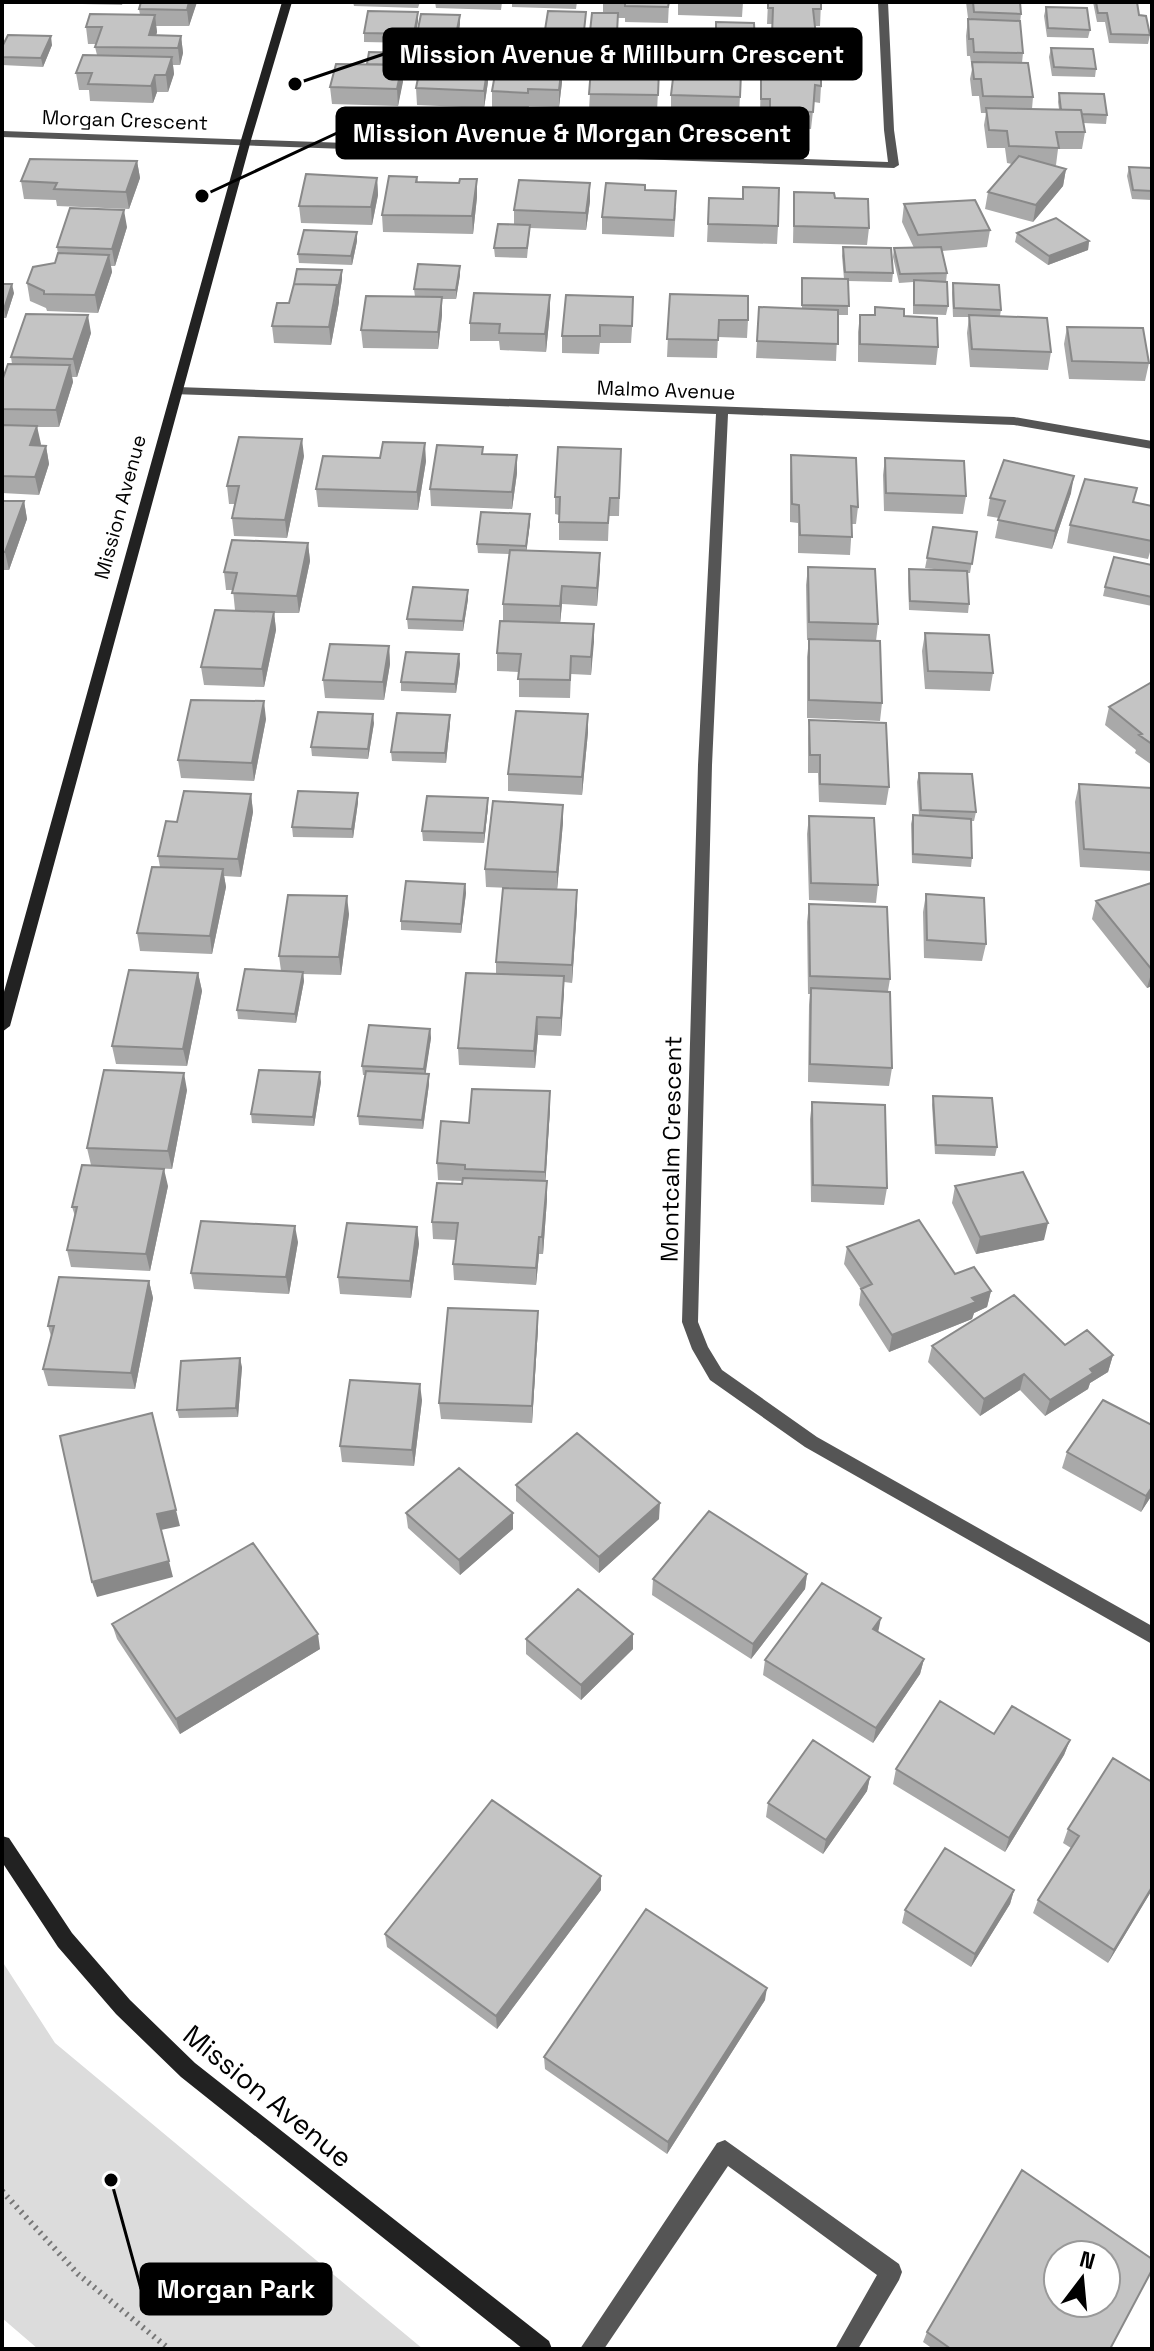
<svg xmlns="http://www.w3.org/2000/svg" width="1154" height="2351" font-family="'Space Grotesk',sans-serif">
	<rect width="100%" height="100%" fill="#fff"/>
	<path fill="#dcdcdc" d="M 2,1961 L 55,2043 L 423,2349 L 38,2349 L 2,2318 Z"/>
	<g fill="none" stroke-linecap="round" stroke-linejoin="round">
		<path stroke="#777" stroke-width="6" stroke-dasharray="2 5" stroke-linecap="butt" d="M 2,2191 L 78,2274 L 169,2349"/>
		<path fill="#555" fill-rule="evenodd" d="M 725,2140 L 899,2264 L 902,2272 L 899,2280 L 858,2349 L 835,2349 L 877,2275 L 728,2166 L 604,2349 L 580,2349 L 717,2143 Z"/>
		<path fill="#555" fill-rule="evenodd" d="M 878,2 L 888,2 L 894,130 L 899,165 L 894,168 L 2,137 L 2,131 L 888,162 L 884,130 Z
			M 177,387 L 1014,417 L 1152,441 L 1152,449 L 1014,425 L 728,414 L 712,765 L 698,1322 L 708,1347 L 722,1370 L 817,1437 L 1152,1626 L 1152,1644 L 805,1447 L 710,1380 L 692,1349 L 682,1322 L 698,765 L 716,414 L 173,394 L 173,388 Z"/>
		<path fill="#222" fill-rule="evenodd" d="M 282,2 L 292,2 L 251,140 L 10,1026 L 2,1032 L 2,999 L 241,140 Z
			M 2,1836 L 9,1838 L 72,1933 L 130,2000 L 195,2063 L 549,2341 L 552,2349 L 523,2349 L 181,2077 L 116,2014 L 58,1947 L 2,1862 Z"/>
	</g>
	<path fill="#a9a9a9" d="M 27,2 L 68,2 L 67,4 Z
		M 81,2 L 123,2 L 122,5 L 82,4 Z
		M 141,2 L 197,2 L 189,26 L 156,26 L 157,32 L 156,36 L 181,36 L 183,53 L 180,65 L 173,65 L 174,74 L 168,92 L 157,92 L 153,103 L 90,101 L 89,90 L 79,90 L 76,73 L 97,55 L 95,47 L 96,44 L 88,44 L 86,27 L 140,15 L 139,9 Z
		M 353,2 L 420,2 L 418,8 L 354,6 Z
		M 435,2 L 502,2 L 501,10 L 436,8 Z
		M 512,2 L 577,2 L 576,9 L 512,7 Z
		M 603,2 L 669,2 L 668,23 L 625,22 L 625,18 L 618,18 L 616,42 L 590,41 L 590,32 L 603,13 Z
		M 678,2 L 743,2 L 742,17 L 678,15 Z
		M 768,2 L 821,2 L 820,26 L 815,26 L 815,48 L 821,86 L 820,103 L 814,102 L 811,129 L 769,127 L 769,116 L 760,116 L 761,65 L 774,65 L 774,52 L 771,52 L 772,24 L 767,24 Z
		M 966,2 L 1020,2 L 1021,14 L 1020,23 L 1023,53 L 1022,63 L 1033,97 L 1032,109 L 1059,109 L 1058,102 L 1059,93 L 1107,115 L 1106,124 L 1083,123 L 1085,132 L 1082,149 L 1058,149 L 1056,165 L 1051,165 L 1066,169 L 1063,186 L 1033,222 L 985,209 L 988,192 L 1012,164 L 1007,163 L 1005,148 L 987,148 L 984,125 L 986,113 L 981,113 L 979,96 L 972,96 L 970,79 L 972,69 L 970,56 L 967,56 L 966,36 L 968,19 L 971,19 L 971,18 L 968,18 Z
		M 1093,2 L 1137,2 L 1139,15 L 1150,35 L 1148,44 L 1109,43 L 1105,22 L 1097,22 Z
		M 1046,7 L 1090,30 L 1088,38 L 1047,37 L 1044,16 Z
		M 418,12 L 418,21 L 414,43 L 364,42 L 364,33 Z
		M 586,12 L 584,40 L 545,39 L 545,30 Z
		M 716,22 L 755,43 L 754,51 L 753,51 L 753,78 L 741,78 L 739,114 L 671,112 L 671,95 L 706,71 L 707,46 L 715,46 Z
		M 460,24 L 452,64 L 488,82 L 484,108 L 417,105 L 416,88 L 420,66 L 414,66 L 413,57 L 417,40 L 417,34 Z
		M 52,45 L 43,67 L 2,65 L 2,47 Z
		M 614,45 L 613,69 L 659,70 L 657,112 L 589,111 L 591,72 L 585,72 L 585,64 Z
		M 1051,48 L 1096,69 L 1095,77 L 1052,76 L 1049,57 Z
		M 580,50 L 578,71 L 562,70 L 562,82 L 559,107 L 529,106 L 528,110 L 492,108 L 492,91 L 541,64 L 541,61 Z
		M 409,62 L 406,79 L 403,79 L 398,106 L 332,104 L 330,87 L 367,64 Z
		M 137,161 L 140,178 L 129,209 L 57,206 L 56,200 L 24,199 L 21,181 Z
		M 1129,167 L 1152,168 L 1152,200 L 1132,199 L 1127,176 Z
		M 417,177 L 418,182 L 459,183 L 477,179 L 477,197 L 473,234 L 383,232 L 382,215 Z
		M 377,178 L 378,195 L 372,225 L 301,223 L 299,206 Z
		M 590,183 L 590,201 L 586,230 L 530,228 L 527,258 L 495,257 L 494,248 L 514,224 L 514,210 Z
		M 645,190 L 676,208 L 674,237 L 602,234 L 602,217 Z
		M 794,192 L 835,198 L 869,228 L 867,245 L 793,243 Z
		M 709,198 L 778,226 L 777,244 L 707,242 Z
		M 904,204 L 990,230 L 987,247 L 942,251 L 947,273 L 946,282 L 948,306 L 946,315 L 913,314 L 913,282 L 899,283 L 893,257 L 894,248 L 914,248 L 902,222 Z
		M 127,227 L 115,266 L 111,266 L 112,272 L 98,313 L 47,311 L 46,308 L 30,301 L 27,283 L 55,263 L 58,254 L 57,247 Z
		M 357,232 L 357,241 L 352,265 L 299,263 L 298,254 Z
		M 1017,233 L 1089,241 L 1088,250 L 1048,265 L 1015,242 Z
		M 843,247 L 893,273 L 892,282 L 848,281 L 848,315 L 838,315 L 836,361 L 756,358 L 759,307 L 802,309 L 802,278 L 844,279 L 842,256 Z
		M 460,266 L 460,275 L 456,299 L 442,299 L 442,315 L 438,349 L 363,348 L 361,330 L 415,297 L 414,289 Z
		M 342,270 L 342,279 L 339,298 L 339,302 L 331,345 L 274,343 L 272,326 L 289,303 Z
		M 953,283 L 1001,310 L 1000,316 L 1051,352 L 1048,370 L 970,367 L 967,333 L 969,317 L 953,317 L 952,293 Z
		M 2,284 L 14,293 L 6,318 L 2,318 Z
		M 670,294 L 748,320 L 747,338 L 718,337 L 717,358 L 667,357 Z
		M 550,312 L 546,352 L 500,350 L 499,341 L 470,341 L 470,323 Z
		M 633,314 L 631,343 L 600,343 L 599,354 L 562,353 L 562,336 Z
		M 860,315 L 904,316 L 938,347 L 936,365 L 858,362 L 858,332 Z
		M 1067,327 L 1149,363 L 1145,381 L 1069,379 L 1064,344 Z
		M 91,333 L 77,377 L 72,377 L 73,382 L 59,427 L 37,427 L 40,446 L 46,446 L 49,464 L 39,495 L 2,493 L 2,381 L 12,364 L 11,357 Z
		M 621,449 L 619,516 L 609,516 L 608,541 L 559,540 L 559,515 L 555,514 L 555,497 Z
		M 484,454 L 517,455 L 517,473 L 512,509 L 431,506 L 430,489 Z
		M 791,455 L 858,507 L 856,524 L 852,524 L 850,555 L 798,553 L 798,523 L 790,522 L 790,473 Z
		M 304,456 L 287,538 L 234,536 L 232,518 L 235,504 L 229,504 L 227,486 Z
		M 885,458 L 966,496 L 963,514 L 884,511 L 883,475 Z
		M 426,461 L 418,510 L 318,507 L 316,489 Z
		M 1071,493 L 1052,549 L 995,538 L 999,518 L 987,516 L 990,498 Z
		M 2,501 L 24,501 L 27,519 L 9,570 L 2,570 Z
		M 1134,502 L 1152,506 L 1152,545 L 1148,559 L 1067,543 L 1070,525 Z
		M 530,523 L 526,550 L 600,553 L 597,606 L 562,604 L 560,623 L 594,624 L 591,675 L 571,674 L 570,698 L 519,697 L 519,672 L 497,671 L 497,653 L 503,621 L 503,604 L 509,554 L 478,553 L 477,544 Z
		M 977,532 L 970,573 L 968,573 L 969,604 L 968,613 L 909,610 L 908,579 L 909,569 L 952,571 L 925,568 L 927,558 Z
		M 308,543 L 310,561 L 299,613 L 274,613 L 276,630 L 264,687 L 204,685 L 201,667 L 235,610 L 233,590 L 226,590 L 224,572 Z
		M 1152,565 L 1152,606 L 1103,596 L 1105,587 Z
		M 808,567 L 878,624 L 876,641 L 882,703 L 880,721 L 807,718 L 807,657 L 809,640 L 807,640 L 806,585 Z
		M 468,590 L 468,599 L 463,631 L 408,629 L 407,619 Z
		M 925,633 L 993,673 L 990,691 L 925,689 L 922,651 Z
		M 389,646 L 390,664 L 384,700 L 325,698 L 323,680 Z
		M 459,654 L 460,664 L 456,693 L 401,691 L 401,682 Z
		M 1152,682 L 1152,765 L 1135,753 L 1136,750 L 1105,725 L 1109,707 Z
		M 588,714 L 588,732 L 582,795 L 508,791 L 508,774 Z
		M 266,719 L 254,781 L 181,778 L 178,760 Z
		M 809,720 L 889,787 L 886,805 L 819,802 L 818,773 L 808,773 L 808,738 Z
		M 374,723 L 368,759 L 312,756 L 311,747 Z
		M 450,724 L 446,763 L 392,761 L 391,752 Z
		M 919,773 L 976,812 L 974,821 L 971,821 L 972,858 L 971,867 L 912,863 L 911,824 L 913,815 L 919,816 L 917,782 Z
		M 1079,784 L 1152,788 L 1152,871 L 1080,867 L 1075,802 Z
		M 251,794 L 253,812 L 241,877 L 224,876 L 226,887 L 212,954 L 140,951 L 137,933 L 160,867 L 158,856 L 177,822 Z
		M 488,798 L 488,807 L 484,843 L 423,841 L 422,831 Z
		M 358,802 L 353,838 L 293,837 L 292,827 Z
		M 809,816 L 878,885 L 876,903 L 809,900 L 807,834 Z
		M 563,822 L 557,890 L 577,908 L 572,983 L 564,982 L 561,1036 L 538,1035 L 535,1068 L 459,1065 L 458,1048 L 496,974 L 496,962 L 539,889 L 486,887 L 485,869 Z
		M 1151,883 L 1152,986 L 1147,988 L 1092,919 L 1096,901 Z
		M 465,884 L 466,893 L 461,933 L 401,930 L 401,921 Z
		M 926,894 L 986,944 L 982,961 L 924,958 L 923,912 Z
		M 809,904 L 890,979 L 888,991 L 892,1068 L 889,1086 L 808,1082 L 809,1005 L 810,994 L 808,994 L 807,922 Z
		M 349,914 L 341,975 L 303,974 L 304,981 L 296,1023 L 238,1019 L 237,1010 L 281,971 L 279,956 Z
		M 198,973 L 202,991 L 187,1066 L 116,1064 L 112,1046 Z
		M 430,1029 L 431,1038 L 425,1074 L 429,1074 L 429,1084 L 423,1129 L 359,1125 L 358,1116 L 365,1075 L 363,1075 L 362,1066 Z
		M 321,1082 L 314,1126 L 252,1123 L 251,1114 Z
		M 187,1090 L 172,1169 L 91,1165 L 87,1148 Z
		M 933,1096 L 997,1147 L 995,1156 L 935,1154 L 932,1105 Z
		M 812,1102 L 887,1188 L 884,1205 L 811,1202 L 810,1119 Z
		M 550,1109 L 545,1181 L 547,1181 L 547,1199 L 543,1254 L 539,1254 L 536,1285 L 454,1280 L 453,1264 L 456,1240 L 433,1239 L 432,1222 L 462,1184 L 462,1181 L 438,1180 L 437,1163 L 469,1123 Z
		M 168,1186 L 150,1271 L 71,1267 L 67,1250 L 75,1216 L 72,1207 Z
		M 955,1186 L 1044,1240 L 976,1254 L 952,1203 Z
		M 417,1227 L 419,1244 L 411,1298 L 340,1294 L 338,1277 Z
		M 298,1242 L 289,1294 L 194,1289 L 191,1273 Z
		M 847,1247 L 991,1291 L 987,1307 L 974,1313 L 972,1319 L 889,1352 L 859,1305 L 861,1289 L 844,1264 Z
		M 149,1281 L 153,1298 L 135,1389 L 48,1386 L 43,1369 L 51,1336 L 48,1326 Z
		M 538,1328 L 532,1423 L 441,1419 L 439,1403 Z
		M 1065,1345 L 1113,1355 L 1108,1372 L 1090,1383 L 1088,1389 L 1045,1416 L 1020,1390 L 980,1416 L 928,1362 L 932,1346 Z
		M 242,1367 L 238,1417 L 179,1418 L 177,1410 Z
		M 422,1400 L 414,1466 L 342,1462 L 340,1446 Z
		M 1067,1452 L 1152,1495 L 1141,1512 L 1062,1468 Z
		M 516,1485 L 659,1519 L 599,1573 L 516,1501 Z
		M 406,1513 L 513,1513 L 513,1529 L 460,1575 L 408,1528 Z
		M 807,1574 L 805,1589 L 751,1659 L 652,1595 L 653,1579 Z
		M 112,1624 L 320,1649 L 180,1734 L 117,1639 Z
		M 878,1632 L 924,1659 L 920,1674 L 873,1743 L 763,1675 L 765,1660 Z
		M 526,1639 L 633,1649 L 581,1700 L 526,1654 Z
		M 994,1734 L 1070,1740 L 1064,1755 L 1005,1852 L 893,1784 L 896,1769 Z
		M 1113,1758 L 1152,1890 L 1108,1963 L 1033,1913 L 1038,1900 L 1071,1848 L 1063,1843 L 1068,1829 Z
		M 870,1777 L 867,1791 L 823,1854 L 766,1817 L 768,1803 Z
		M 601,1890 L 497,2029 L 387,1947 L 385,1934 Z
		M 1014,1890 L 1010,1904 L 971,1967 L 902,1923 L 905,1910 Z
		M 765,2000 L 667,2154 L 545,2069 L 544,2057 Z
		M 927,2332 L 1110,2349 L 933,2349 L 923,2342 Z"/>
	<path fill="#898989" d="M 189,2 L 197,2 L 189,26 L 187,10 Z
		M 418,12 L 418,21 L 414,43 L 414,34 Z
		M 155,15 L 157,32 L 152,48 L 149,35 Z
		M 460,15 L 460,24 L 457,44 L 456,35 Z
		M 51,36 L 52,45 L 43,67 L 41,58 Z
		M 181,36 L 183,53 L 180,65 L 178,48 Z
		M 455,39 L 456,48 L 452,67 L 451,59 Z
		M 409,53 L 409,62 L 406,79 L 405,70 Z
		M 172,57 L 174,74 L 168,92 L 166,75 Z
		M 402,65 L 403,82 L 398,106 L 397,89 Z
		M 488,65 L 488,82 L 484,108 L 484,91 Z
		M 562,65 L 562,82 L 559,107 L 559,90 Z
		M 155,75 L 157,92 L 153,103 L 151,86 Z
		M 137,161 L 140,178 L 129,209 L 126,192 Z
		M 1066,169 L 1063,186 L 1033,222 L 1036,205 Z
		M 377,178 L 378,195 L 372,225 L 371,207 Z
		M 477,179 L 477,197 L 473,234 L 472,216 Z
		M 590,183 L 590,201 L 586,230 L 586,213 Z
		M 124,210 L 127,227 L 115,266 L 112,249 Z
		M 357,232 L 357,241 L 352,265 L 351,256 Z
		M 1089,241 L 1088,250 L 1048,265 L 1049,256 Z
		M 109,255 L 112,272 L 98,313 L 95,295 Z
		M 460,266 L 460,275 L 456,299 L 456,290 Z
		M 342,270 L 342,279 L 339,298 L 339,302 L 331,345 L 329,327 Z
		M 12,284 L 14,293 L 6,318 L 4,309 Z
		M 550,295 L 550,312 L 546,352 L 545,334 Z
		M 442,297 L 442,315 L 438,349 L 438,332 Z
		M 88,315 L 91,333 L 77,377 L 73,359 Z
		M 70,365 L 73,382 L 59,427 L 56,410 Z
		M 37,426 L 41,444 L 34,463 L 30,445 Z
		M 302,439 L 304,456 L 287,538 L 285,520 Z
		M 425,443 L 426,461 L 418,510 L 417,492 Z
		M 46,446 L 49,464 L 39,495 L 35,477 Z
		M 517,455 L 517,473 L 512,509 L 512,492 Z
		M 1074,476 L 1071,493 L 1052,549 L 1055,531 Z
		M 24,501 L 27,519 L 9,570 L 5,552 Z
		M 530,514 L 530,523 L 526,555 L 526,546 Z
		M 308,543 L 310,561 L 299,613 L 297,596 Z
		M 600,553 L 600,571 L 597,606 L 597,588 Z
		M 562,586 L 562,604 L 560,624 L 560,606 Z
		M 468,590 L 468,599 L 463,631 L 463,621 Z
		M 274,612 L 276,630 L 264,687 L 262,669 Z
		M 594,624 L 594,642 L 591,675 L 591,657 Z
		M 389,646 L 390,664 L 384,700 L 383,682 Z
		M 459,654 L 460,664 L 456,693 L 455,684 Z
		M 264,701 L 266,719 L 254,781 L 252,763 Z
		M 373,714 L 374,723 L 368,759 L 368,749 Z
		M 588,714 L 588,732 L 582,795 L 582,777 Z
		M 450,715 L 450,724 L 446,763 L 445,753 Z
		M 358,793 L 358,802 L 353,838 L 352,829 Z
		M 251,794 L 253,812 L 241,877 L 238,859 Z
		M 488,798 L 488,807 L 484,843 L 484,833 Z
		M 563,805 L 563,822 L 557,890 L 557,872 Z
		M 223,869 L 226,887 L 212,954 L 210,936 Z
		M 465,884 L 466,893 L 461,933 L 461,924 Z
		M 577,890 L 577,908 L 572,983 L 572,965 Z
		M 347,896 L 349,914 L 341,975 L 339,957 Z
		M 1152,970 L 1152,986 L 1147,988 Z
		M 303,972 L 304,981 L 296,1023 L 295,1014 Z
		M 198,973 L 202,991 L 187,1066 L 183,1049 Z
		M 564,976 L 564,994 L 561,1036 L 561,1018 Z
		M 537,1017 L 538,1035 L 535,1068 L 534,1051 Z
		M 430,1029 L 431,1038 L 425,1078 L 424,1069 Z
		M 320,1072 L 321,1082 L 314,1126 L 313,1117 Z
		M 184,1073 L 187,1090 L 172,1169 L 168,1151 Z
		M 429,1074 L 429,1084 L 423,1129 L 422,1120 Z
		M 550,1091 L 550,1109 L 545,1189 L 545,1172 Z
		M 164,1169 L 168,1186 L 150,1271 L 146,1254 Z
		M 547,1181 L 547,1199 L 543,1254 L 542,1237 Z
		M 1048,1223 L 1044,1240 L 976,1254 L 980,1237 Z
		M 295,1226 L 298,1242 L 289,1294 L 286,1277 Z
		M 417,1227 L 419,1244 L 411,1298 L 410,1281 Z
		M 539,1237 L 539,1254 L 536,1285 L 536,1268 Z
		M 149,1281 L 153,1298 L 135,1389 L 131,1373 Z
		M 991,1291 L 987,1307 L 974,1313 L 972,1319 L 889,1352 L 892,1335 L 972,1298 Z
		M 538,1311 L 538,1328 L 532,1423 L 532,1406 Z
		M 1113,1355 L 1108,1372 L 1090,1383 L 1088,1389 L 1045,1416 L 1050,1400 L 1090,1369 Z
		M 240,1358 L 242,1367 L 238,1417 L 236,1408 Z
		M 1024,1374 L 1020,1390 L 980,1416 L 984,1399 Z
		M 420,1384 L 422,1400 L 414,1466 L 412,1450 Z
		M 1152,1487 L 1152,1495 L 1141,1512 L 1146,1496 Z
		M 660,1503 L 659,1519 L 599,1573 L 599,1557 Z
		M 176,1510 L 180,1526 L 161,1530 L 173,1577 L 97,1597 L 92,1582 L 157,1514 Z
		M 513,1513 L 513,1529 L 460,1575 L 459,1560 Z
		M 807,1574 L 805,1589 L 751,1659 L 753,1644 Z
		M 881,1618 L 878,1633 L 873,1629 Z
		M 318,1634 L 320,1649 L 180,1734 L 176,1719 Z
		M 633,1634 L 633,1649 L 581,1700 L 581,1685 Z
		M 924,1659 L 920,1674 L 873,1743 L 876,1728 Z
		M 1070,1740 L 1064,1755 L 1005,1852 L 1009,1838 Z
		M 870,1777 L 867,1791 L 823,1854 L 826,1840 Z
		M 601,1876 L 601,1890 L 497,2029 L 496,2016 Z
		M 1152,1887 L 1152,1890 L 1108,1963 L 1114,1950 Z
		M 1014,1890 L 1010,1904 L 971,1967 L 975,1954 Z
		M 767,1988 L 765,2000 L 667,2154 L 668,2142 Z"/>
	<path fill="#c4c4c4" stroke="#898989" stroke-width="2" fill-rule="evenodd" d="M 141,2 L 189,2 L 187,10 L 139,9 Z
		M 625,2 L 669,2 L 668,7 L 625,6 Z
		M 768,2 L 821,2 L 821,9 L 813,9 L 816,36 L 772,35 L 773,8 L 768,8 Z
		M 973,2 L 1020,2 L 1021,14 L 974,12 Z
		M 1096,2 L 1137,2 L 1139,15 L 1146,16 L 1150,35 L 1111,34 L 1107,13 L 1098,13 Z
		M 1046,7 L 1087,8 L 1090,30 L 1048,28 Z
		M 368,11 L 418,12 L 414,34 L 364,33 Z
		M 548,11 L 586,12 L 584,31 L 545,30 Z
		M 592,13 L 618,13 L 617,33 L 590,32 Z
		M 90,14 L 155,15 L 149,35 L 181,36 L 178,48 L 95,47 L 102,27 L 86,27 Z
		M 421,14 L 460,15 L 456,35 L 417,34 Z
		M 968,19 L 1020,21 L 1023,53 L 974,52 L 973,39 L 969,39 Z
		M 716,22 L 754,23 L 755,43 L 716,42 Z
		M 8,35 L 51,36 L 41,58 L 2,57 L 2,47 Z
		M 1051,48 L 1093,49 L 1096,69 L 1054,67 Z
		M 369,52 L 409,53 L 405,70 L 402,70 L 402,65 L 367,64 Z
		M 83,55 L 172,57 L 166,75 L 155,75 L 151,86 L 88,84 L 92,73 L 76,73 Z
		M 972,62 L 1028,63 L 1033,97 L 983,96 L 981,79 L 974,79 Z
		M 421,63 L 488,65 L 484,91 L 416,88 Z
		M 497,63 L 562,65 L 559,90 L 528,89 L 528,93 L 492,91 Z
		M 336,64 L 402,65 L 397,89 L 330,87 Z
		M 761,65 L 821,67 L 821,86 L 815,85 L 813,112 L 770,110 L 770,99 L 761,99 Z
		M 591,69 L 659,70 L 658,95 L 589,94 Z
		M 674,70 L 741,73 L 740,97 L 671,95 Z
		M 1059,93 L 1104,94 L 1107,115 L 1082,114 L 1081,110 L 1061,110 Z
		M 986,108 L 1081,110 L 1085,132 L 1056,132 L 1059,148 L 1009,146 L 1007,131 L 989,130 Z
		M 1019,156 L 1066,169 L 1036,205 L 988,192 Z
		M 30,159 L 137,161 L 126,192 L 54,189 L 57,183 L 21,181 Z
		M 1129,167 L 1152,168 L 1152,191 L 1133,190 Z
		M 306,174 L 377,178 L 371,207 L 299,206 Z
		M 389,176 L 417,177 L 416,182 L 459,183 L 460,179 L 477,179 L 472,216 L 382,215 Z
		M 519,180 L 590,183 L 586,213 L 514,210 Z
		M 606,183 L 645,185 L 645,190 L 676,191 L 674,220 L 602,217 Z
		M 743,187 L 779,188 L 778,226 L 708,224 L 709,198 L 743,199 Z
		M 794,192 L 834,193 L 835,198 L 868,199 L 869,228 L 794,226 Z
		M 975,200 L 990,230 L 918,235 L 904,204 Z
		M 70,208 L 124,210 L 112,249 L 57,247 Z
		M 1056,218 L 1089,241 L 1049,256 L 1017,233 Z
		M 498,224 L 530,225 L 527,248 L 494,248 Z
		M 304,230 L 357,232 L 351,256 L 298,254 Z
		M 843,247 L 891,248 L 893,273 L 845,272 Z
		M 941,247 L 947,273 L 900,274 L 894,248 Z
		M 58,253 L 109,255 L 95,295 L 44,294 L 44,291 L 27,283 L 33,267 L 55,263 Z
		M 418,264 L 460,266 L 456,290 L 414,289 Z
		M 297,269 L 342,270 L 338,288 L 337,285 L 294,284 Z
		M 802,278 L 848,279 L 849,306 L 802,305 Z
		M 914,280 L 947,282 L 948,306 L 914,305 Z
		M 953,283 L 999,285 L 1001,310 L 954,308 Z
		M 2,284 L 12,284 L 4,309 L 2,309 Z
		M 294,284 L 337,285 L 329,327 L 272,326 L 277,303 L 289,303 Z
		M 474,293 L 550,295 L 545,334 L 499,333 L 500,324 L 470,323 Z
		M 670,294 L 748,296 L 748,320 L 719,320 L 718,340 L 667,339 Z
		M 566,295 L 633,297 L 632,326 L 600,325 L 600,336 L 562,336 Z
		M 366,296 L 442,297 L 438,332 L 361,330 Z
		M 759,307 L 838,310 L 838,344 L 757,341 Z
		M 875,307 L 904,309 L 904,316 L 937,318 L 938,347 L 860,344 L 860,315 L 875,315 Z
		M 26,314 L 88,315 L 73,359 L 11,357 Z
		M 969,315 L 1047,318 L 1051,352 L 972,349 Z
		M 1067,327 L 1143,328 L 1149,363 L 1072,361 Z
		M 8,364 L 70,365 L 56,410 L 2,409 L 2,381 Z
		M 2,425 L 37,426 L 30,445 L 46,446 L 35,477 L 2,476 Z
		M 239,437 L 302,439 L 285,520 L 232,518 L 239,486 L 227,486 Z
		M 383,442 L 425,443 L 417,492 L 316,489 L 323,456 L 380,458 Z
		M 437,445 L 483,447 L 482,454 L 517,455 L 512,492 L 430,489 Z
		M 558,447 L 621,449 L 619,498 L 610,498 L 608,523 L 559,522 L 560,497 L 555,497 Z
		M 791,455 L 856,458 L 858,507 L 851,506 L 852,537 L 800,535 L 799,505 L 792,504 Z
		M 885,458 L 964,461 L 966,496 L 886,493 Z
		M 1004,460 L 1074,476 L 1055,531 L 998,520 L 1005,501 L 990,498 Z
		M 1085,479 L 1137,488 L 1133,502 L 1152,506 L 1152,541 L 1070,525 Z
		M 2,501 L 24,501 L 5,552 L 2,552 Z
		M 481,512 L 530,514 L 526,546 L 477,544 Z
		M 933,527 L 977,532 L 972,564 L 927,558 Z
		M 232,540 L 308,543 L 297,596 L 232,593 L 237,573 L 224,572 Z
		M 510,550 L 600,553 L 597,588 L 562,586 L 560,606 L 503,604 Z
		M 1114,557 L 1152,565 L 1152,597 L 1105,587 Z
		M 808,567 L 875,569 L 878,624 L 809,622 Z
		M 909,569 L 967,571 L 969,604 L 910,601 Z
		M 413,587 L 468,590 L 463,621 L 407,619 Z
		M 215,610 L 274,612 L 262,669 L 201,667 Z
		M 500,621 L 594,624 L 591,657 L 571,656 L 570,680 L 518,679 L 521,654 L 497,653 Z
		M 925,633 L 989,635 L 993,673 L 928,671 Z
		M 809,639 L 880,641 L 882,703 L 809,700 Z
		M 330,644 L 389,646 L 383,682 L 323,680 Z
		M 406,652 L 459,654 L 455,684 L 401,682 Z
		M 1152,682 L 1152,744 L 1139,735 L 1142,734 L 1109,707 Z
		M 191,700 L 264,701 L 252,763 L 178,760 Z
		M 516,711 L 588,714 L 582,777 L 508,774 Z
		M 318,712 L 373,714 L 368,749 L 311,747 Z
		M 397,713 L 450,715 L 445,753 L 391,752 Z
		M 809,720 L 886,723 L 889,787 L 820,784 L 820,755 L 810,755 Z
		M 919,773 L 972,774 L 976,812 L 921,810 Z
		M 1079,784 L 1152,788 L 1152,853 L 1084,849 Z
		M 184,791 L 251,794 L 238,859 L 158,856 L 166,821 L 177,822 Z
		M 298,791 L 358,793 L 352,829 L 292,827 Z
		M 427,796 L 488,798 L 484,833 L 422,831 Z
		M 493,801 L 563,805 L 557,872 L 485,869 Z
		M 913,815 L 971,819 L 972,858 L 913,854 Z
		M 809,816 L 874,818 L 878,885 L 811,883 Z
		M 152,867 L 223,869 L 210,936 L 137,933 Z
		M 406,881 L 465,884 L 461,924 L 401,921 Z
		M 1151,883 L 1152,885 L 1152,970 L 1096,901 Z
		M 503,888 L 577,890 L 572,965 L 496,962 Z
		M 926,894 L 984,898 L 986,944 L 927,940 Z
		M 288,895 L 347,896 L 339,957 L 279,956 Z
		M 809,904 L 887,907 L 890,979 L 810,976 Z
		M 245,969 L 303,972 L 295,1014 L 237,1010 Z
		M 129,970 L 198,973 L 183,1049 L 112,1046 Z
		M 466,973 L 564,976 L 561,1018 L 537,1017 L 534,1051 L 458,1048 Z
		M 811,988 L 890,992 L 892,1068 L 810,1064 Z
		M 369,1025 L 430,1029 L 424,1069 L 362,1066 Z
		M 104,1070 L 184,1073 L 168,1151 L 87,1148 Z
		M 259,1070 L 320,1072 L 313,1117 L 251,1114 Z
		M 366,1071 L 429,1074 L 422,1120 L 358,1116 Z
		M 472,1089 L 550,1091 L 545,1172 L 465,1169 L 465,1165 L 437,1163 L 441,1121 L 469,1123 Z
		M 933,1096 L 992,1098 L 997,1147 L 936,1145 Z
		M 812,1102 L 885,1105 L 887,1188 L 813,1185 Z
		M 82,1165 L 164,1169 L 146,1254 L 67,1250 L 77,1207 L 72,1207 Z
		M 1023,1172 L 1048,1223 L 980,1237 L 955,1186 Z
		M 463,1178 L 547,1181 L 542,1237 L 539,1237 L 536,1268 L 453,1264 L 458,1223 L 432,1222 L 437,1183 L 462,1184 Z
		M 919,1220 L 955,1274 L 974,1267 L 991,1291 L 972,1298 L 976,1302 L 892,1335 L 861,1289 L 872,1284 L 847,1247 Z
		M 201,1221 L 295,1226 L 286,1277 L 191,1273 Z
		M 347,1223 L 417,1227 L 410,1281 L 338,1277 Z
		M 59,1277 L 149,1281 L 131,1373 L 43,1369 L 54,1326 L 48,1326 Z
		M 1014,1295 L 1065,1345 L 1087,1330 L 1113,1355 L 1090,1369 L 1093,1373 L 1050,1400 L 1024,1374 L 984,1399 L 932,1346 Z
		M 448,1308 L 538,1311 L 532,1406 L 439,1403 Z
		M 240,1358 L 236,1408 L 177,1410 L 181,1361 Z
		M 350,1380 L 420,1384 L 412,1450 L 340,1446 Z
		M 1103,1400 L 1152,1425 L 1152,1487 L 1146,1496 L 1067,1452 Z
		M 152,1413 L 176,1510 L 157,1514 L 169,1561 L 92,1582 L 60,1436 Z
		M 577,1433 L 660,1503 L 599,1557 L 516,1485 Z
		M 459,1468 L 513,1513 L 459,1560 L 406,1513 Z
		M 709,1511 L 807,1574 L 753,1644 L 653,1579 Z
		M 253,1543 L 318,1634 L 176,1719 L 112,1624 Z
		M 822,1583 L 881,1618 L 873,1629 L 924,1659 L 876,1728 L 765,1660 Z
		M 578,1589 L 633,1634 L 581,1685 L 526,1639 Z
		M 940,1701 L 994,1734 L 1012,1706 L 1070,1740 L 1009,1838 L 896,1769 Z
		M 813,1740 L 870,1777 L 826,1840 L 768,1803 Z
		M 1113,1758 L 1152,1782 L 1152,1887 L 1114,1950 L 1038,1900 L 1079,1836 L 1068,1829 Z
		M 492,1800 L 601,1876 L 496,2016 L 385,1934 Z
		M 945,1848 L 1014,1890 L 975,1954 L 905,1910 Z
		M 646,1909 L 767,1988 L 668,2142 L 544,2057 Z
		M 1022,2170 L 1152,2259 L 1152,2270 L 1110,2349 L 951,2349 L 927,2332 ZM 1058,2255 L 1106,2255 L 1106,2303 L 1058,2303 Z"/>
	<g text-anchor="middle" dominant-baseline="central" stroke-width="6" stroke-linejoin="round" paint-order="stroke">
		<g font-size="20" fill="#000" stroke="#fff">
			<text transform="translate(125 120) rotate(2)">Morgan Crescent</text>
			<text transform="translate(666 390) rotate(2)">Malmo Avenue</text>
			<text transform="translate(120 507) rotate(-75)">Mission Avenue</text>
		</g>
		<g font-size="24" fill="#000" stroke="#fff">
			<text transform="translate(671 1149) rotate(-89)">Montcalm Crescent</text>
		</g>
		<g font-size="28" fill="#000" stroke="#fff">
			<text transform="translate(268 2096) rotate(39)">Mission Avenue</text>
		</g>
	</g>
	<path fill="none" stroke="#000" stroke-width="3" d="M295 84L384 54M202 196L337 133M111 2180L141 2289"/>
	<g fill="#000" stroke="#fff" stroke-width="3">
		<circle cx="295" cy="84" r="8"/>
		<circle cx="202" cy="196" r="8"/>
		<circle cx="111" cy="2180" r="8"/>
	</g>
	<g fill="#000" stroke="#000" stroke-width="3">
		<rect x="384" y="29" width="477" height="50" rx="8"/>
		<rect x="337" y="108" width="471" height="50" rx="8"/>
		<rect x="141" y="2264" width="190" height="50" rx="8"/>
	</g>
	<g font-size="26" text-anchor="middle" font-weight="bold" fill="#fff">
		<text x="622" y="63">Mission Avenue &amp; Millburn Crescent</text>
		<text x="572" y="142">Mission Avenue &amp; Morgan Crescent</text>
		<text x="236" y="2298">Morgan Park</text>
	</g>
	<rect width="1154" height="2351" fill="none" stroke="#000000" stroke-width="8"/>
	<g transform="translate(1082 2279) rotate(16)"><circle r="38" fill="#ffffff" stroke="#999999" stroke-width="2"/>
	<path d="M0-6L14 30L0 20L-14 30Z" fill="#000000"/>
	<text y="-12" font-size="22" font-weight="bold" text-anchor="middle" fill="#000000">N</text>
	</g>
</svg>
